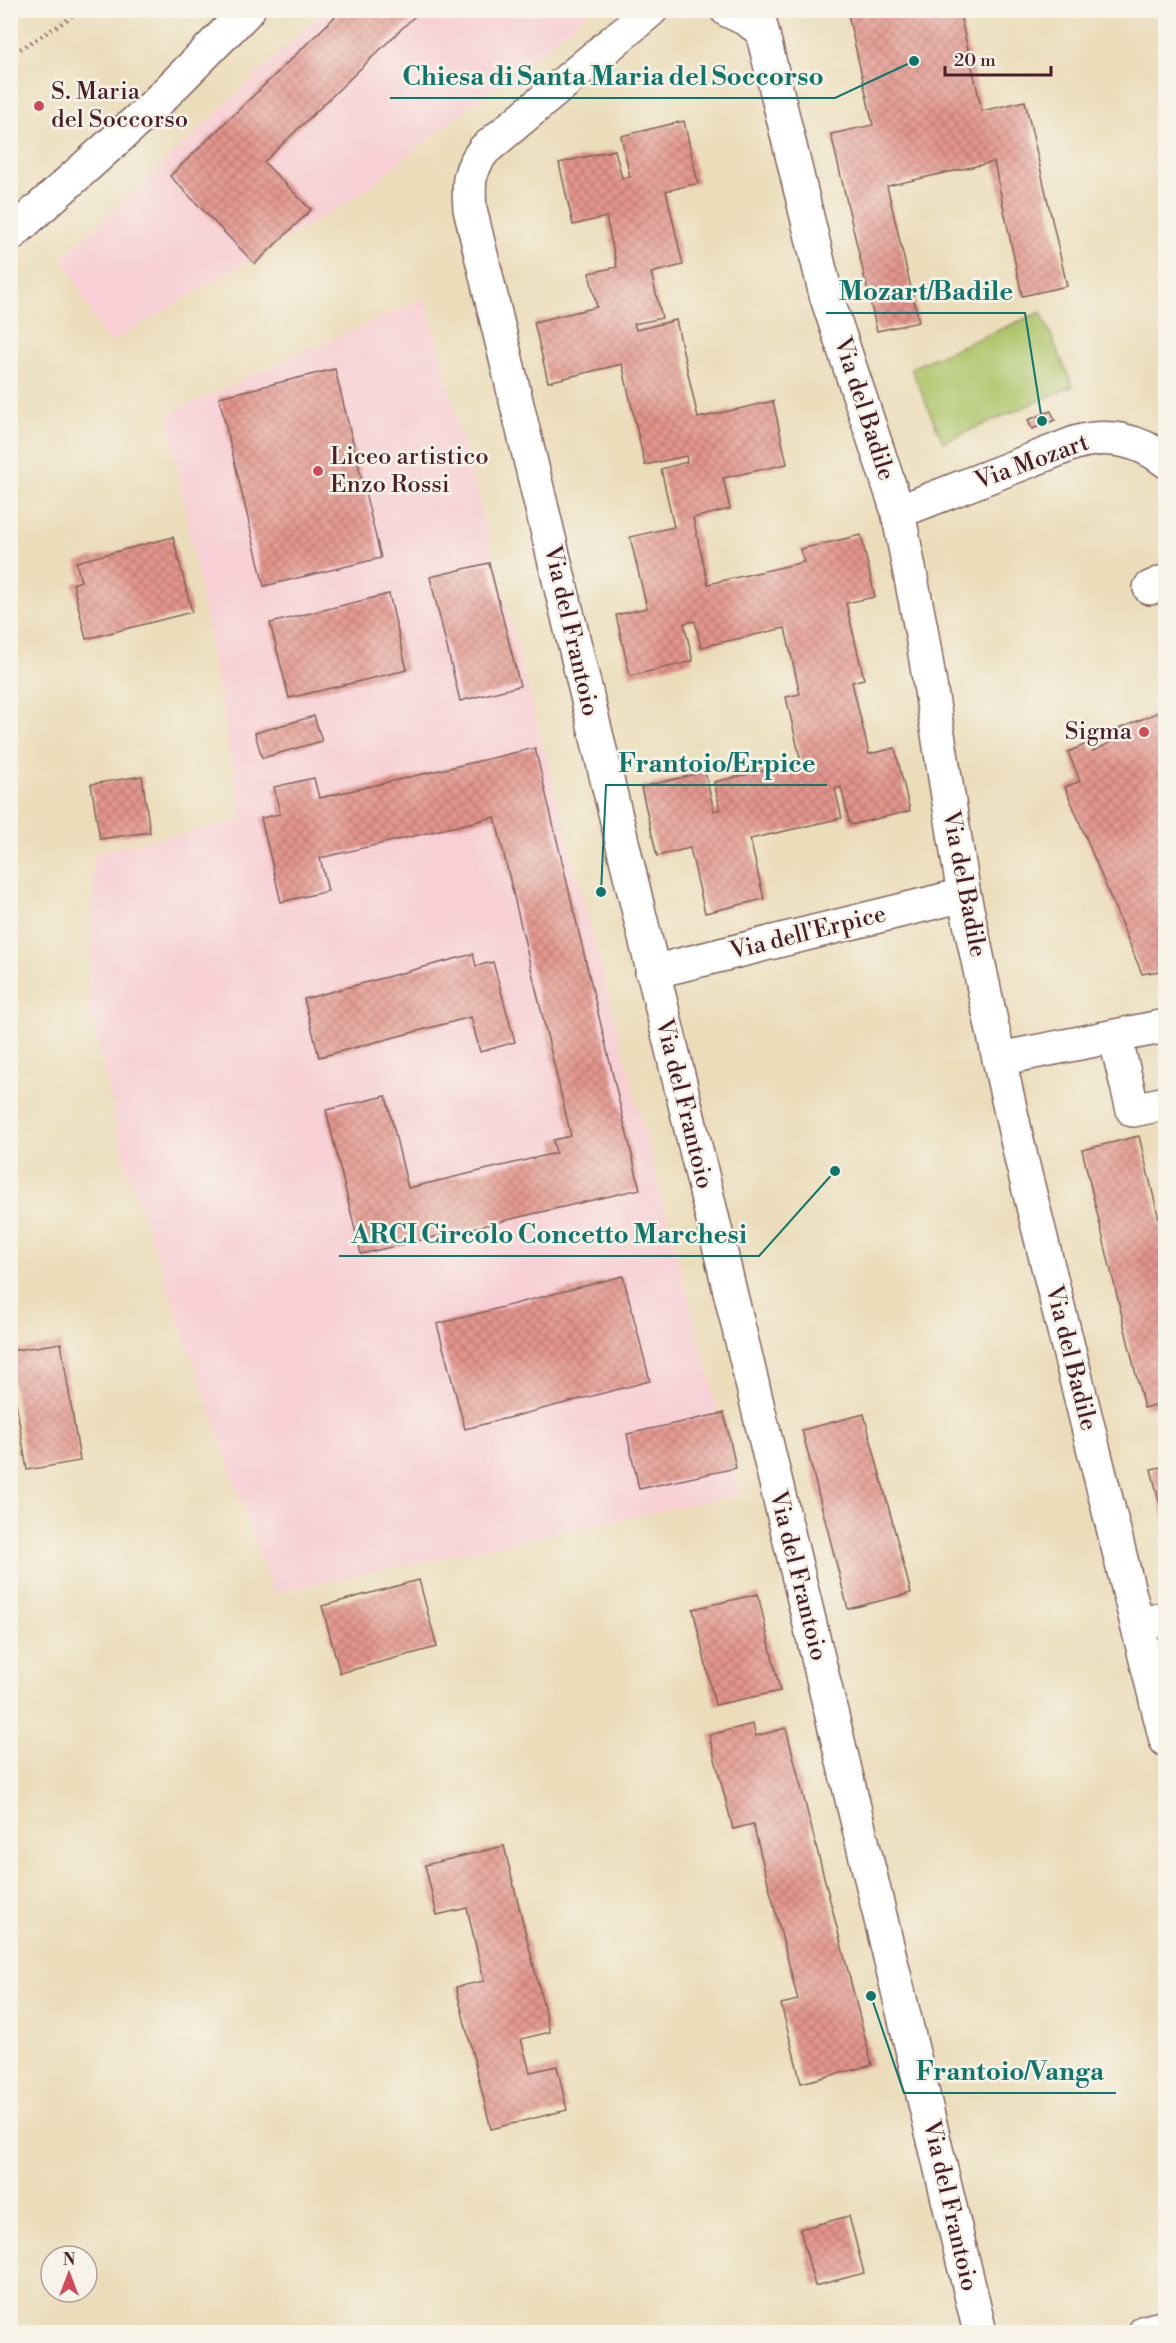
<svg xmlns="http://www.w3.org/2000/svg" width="1176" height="2343" font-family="'Libre Bodoni',serif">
	<defs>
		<pattern id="building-cross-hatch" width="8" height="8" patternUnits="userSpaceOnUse" patternTransform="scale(1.5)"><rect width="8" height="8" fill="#e3958c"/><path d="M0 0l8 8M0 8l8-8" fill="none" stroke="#ba7973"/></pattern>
	</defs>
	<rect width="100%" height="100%" fill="#f7f3e8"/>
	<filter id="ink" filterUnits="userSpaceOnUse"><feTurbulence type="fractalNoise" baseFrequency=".0167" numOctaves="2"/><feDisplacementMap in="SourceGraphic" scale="12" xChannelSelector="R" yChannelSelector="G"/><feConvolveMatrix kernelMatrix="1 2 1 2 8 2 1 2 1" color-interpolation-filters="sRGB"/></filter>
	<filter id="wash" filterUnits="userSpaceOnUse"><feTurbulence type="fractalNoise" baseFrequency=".008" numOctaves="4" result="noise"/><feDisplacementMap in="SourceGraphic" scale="24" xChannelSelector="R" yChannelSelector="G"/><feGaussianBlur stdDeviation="1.35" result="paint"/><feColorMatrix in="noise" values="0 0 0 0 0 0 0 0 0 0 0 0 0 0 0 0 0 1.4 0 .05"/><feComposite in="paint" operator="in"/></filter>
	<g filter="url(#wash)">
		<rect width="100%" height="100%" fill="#ebddba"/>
		<path fill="#f7cfd4" d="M 585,10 L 588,14 L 355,197 L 108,344 L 63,258 L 324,11 Z
			M 425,297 L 740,1494 L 273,1593 L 128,1171 L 90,1011 L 94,853 L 242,820 L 168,414 Z"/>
		<path fill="#aec56a" stroke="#7c724a" stroke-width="1.5" d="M 1041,312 L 1073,386 L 943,442 L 911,368 Z"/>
		<g id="blocks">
			<path fill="url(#building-cross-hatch)" d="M 342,10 L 421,10 L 264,162 L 311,210 L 255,264 L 170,176 Z
				M 847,10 L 959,10 L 982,111 L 1025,101 L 1067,286 L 1022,296 L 994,162 L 887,186 L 919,322 L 877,331 L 831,134 L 873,125 Z
				M 684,121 L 698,183 L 666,191 L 683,265 L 651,273 L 662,318 L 634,324 L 636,330 L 676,320 L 698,418 L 773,401 L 787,464 L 723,478 L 730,509 L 693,518 L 708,584 L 804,562 L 800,549 L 861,535 L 875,597 L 846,603 L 864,679 L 852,682 L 869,754 L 895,748 L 910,811 L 850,825 L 841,787 L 835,789 L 842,818 L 750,839 L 764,899 L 705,913 L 690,848 L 657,856 L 641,787 L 705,772 L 714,811 L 720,809 L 714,782 L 801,762 L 786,697 L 800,694 L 785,628 L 701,647 L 695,621 L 684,623 L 693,661 L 630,676 L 616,615 L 647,608 L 630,537 L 674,527 L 661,469 L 687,462 L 686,456 L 645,465 L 622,364 L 548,382 L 534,322 L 597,307 L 589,273 L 617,267 L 606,217 L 573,225 L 559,163 L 615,150 L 622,178 L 630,177 L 621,136 Z
				M 335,369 L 381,558 L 264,586 L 219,397 Z
				M 1051,411 L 1055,420 L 1032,429 L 1028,420 Z
				M 173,537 L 192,612 L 86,639 L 73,584 L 81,581 L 76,562 Z
				M 489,563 L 520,686 L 460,701 L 430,577 Z
				M 389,594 L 407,670 L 289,698 L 270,623 Z
				M 1166,709 L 1166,970 L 1142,974 L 1065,787 L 1080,781 L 1068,752 L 1089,743 L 1093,751 L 1112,742 L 1118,729 Z
				M 314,716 L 322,741 L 262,758 L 255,733 Z
				M 535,748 L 640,1189 L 361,1254 L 326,1110 L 386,1096 L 408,1188 L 556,1153 L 553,1140 L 571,1136 L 495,817 L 320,858 L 328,891 L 281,902 L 261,818 L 280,814 L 274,787 L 314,778 L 319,798 Z
				M 142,776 L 150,832 L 100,839 L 91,784 Z
				M 473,954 L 476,966 L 493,962 L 515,1042 L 480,1052 L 471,1017 L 319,1057 L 304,999 Z
				M 1139,1136 L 1166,1248 L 1166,1403 L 1144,1408 L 1082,1150 Z
				M 623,1276 L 650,1381 L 465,1429 L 437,1324 Z
				M 61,1343 L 80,1461 L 27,1470 L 10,1366 L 10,1351 Z
				M 724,1413 L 736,1468 L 639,1489 L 627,1434 Z
				M 864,1414 L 911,1593 L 848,1609 L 802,1430 Z
				M 1166,1466 L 1166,1525 L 1165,1525 L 1151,1469 Z
				M 419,1580 L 437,1647 L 340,1673 L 322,1606 Z
				M 758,1594 L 780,1691 L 715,1705 L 693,1609 Z
				M 753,1724 L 756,1736 L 786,1728 L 872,2065 L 801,2083 L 781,2004 L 798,2000 L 753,1824 L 733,1829 L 709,1735 Z
				M 504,1846 L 550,2032 L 521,2039 L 530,2072 L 557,2066 L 567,2110 L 491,2129 L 456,1987 L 484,1981 L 467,1908 L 437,1915 L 425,1865 Z
				M 849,2216 L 864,2273 L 815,2286 L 800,2229 Z"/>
		</g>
	</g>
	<g filter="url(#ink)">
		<use href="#blocks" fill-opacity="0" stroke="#82625d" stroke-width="1.5"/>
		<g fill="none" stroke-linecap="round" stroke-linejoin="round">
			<g stroke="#82625d" stroke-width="36">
				<path id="minor" d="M 651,10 L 484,150 C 468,171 468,183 470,209 L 980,2332
					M 727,10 L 746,19 L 761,30
					M 757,10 L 826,295 L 898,512 L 921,629 L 964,895 L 999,1059 L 1022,1162 L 1166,1740
					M 898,512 L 1075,443 C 1107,433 1140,440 1166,461
					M 1150,588 L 1166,581
					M 652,972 L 964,895
					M 1115,1036 L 1133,1110 L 1166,1103
					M 999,1059 L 1166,1026
					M 1137,1625 L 1166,1618
					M 1145,2332 L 1166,2327"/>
			</g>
			<g stroke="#82625d" stroke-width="36">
				<path id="major" d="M 10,235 L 149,110 L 248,10"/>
			</g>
			<path stroke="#82625d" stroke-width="4" stroke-dasharray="1.5 4.5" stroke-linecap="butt" d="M 10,35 L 10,36
				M 10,55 L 66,21 L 78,10"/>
			<use href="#minor" stroke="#fff" stroke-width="33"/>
			<use href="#major" stroke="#fff" stroke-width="33"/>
		</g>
	</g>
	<g fill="#d1495b" stroke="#f7f3e8" stroke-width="2">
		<circle cx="39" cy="106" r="6"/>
		<circle cx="318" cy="471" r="6"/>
		<circle cx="1144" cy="732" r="6"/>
	</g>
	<g text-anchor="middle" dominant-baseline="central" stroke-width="5" stroke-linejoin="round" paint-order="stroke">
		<g font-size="24" fill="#4a1f2b" stroke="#f7f3e8" text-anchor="start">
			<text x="51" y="92">S. Maria<tspan x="51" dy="28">del Soccorso</tspan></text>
			<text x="330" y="457">Liceo artistico<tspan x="330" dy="28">Enzo Rossi</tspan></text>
			<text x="1132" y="732" text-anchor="end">Sigma</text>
		</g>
		<g font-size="24" fill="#4a1f2b" stroke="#f7f3e8">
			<text transform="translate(864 409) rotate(72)">Via del Badile</text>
			<text transform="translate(1032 462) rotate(-20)">Via Mozart</text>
			<text transform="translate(571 631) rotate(77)">Via del Frantoio</text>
			<text transform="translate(964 884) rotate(79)">Via del Badile</text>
			<text transform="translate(808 933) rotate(-14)">Via dell'Erpice</text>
			<text transform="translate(684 1104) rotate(76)">Via del Frantoio</text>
			<text transform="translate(1071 1358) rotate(76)">Via del Badile</text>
			<text transform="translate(798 1576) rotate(76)">Via del Frantoio</text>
			<text transform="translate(950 2206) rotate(77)">Via del Frantoio</text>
		</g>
	</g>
	<path fill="none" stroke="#0f766e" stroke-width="2" d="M914 61L835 98H390M1042 421L1025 313H826M601 892L606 785H827M835 1171L759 1256H339M871 1996L904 2093H1116"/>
	<g fill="#0f766e" stroke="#f7f3e8" stroke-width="2">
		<circle cx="914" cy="61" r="6"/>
		<circle cx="1042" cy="421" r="6"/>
		<circle cx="601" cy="892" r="6"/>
		<circle cx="835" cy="1171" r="6"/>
		<circle cx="871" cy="1996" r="6"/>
	</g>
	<g font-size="26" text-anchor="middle" font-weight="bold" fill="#0f766e" stroke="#f7f3e8" stroke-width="5" stroke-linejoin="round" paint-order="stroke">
		<text x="613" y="85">Chiesa di Santa Maria del Soccorso</text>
		<text x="926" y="300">Mozart/Badile</text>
		<text x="717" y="772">Frantoio/Erpice</text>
		<text x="549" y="1243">ARCI Circolo Concetto Marchesi</text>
		<text x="1010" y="2080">Frantoio/Vanga</text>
	</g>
	<rect width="1176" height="2343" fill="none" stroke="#f7f3e8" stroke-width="36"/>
	<g transform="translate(69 2274)"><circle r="28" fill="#f7f3e8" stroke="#b29e9c" stroke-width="1.5"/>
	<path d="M0-4.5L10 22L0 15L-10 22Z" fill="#d1495b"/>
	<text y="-9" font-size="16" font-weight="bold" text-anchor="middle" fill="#4a1f2b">N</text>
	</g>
	<path d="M945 66v9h106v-9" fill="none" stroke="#4a1f2b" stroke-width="3"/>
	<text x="954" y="66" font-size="18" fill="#4a1f2b" stroke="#f7f3e8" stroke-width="4.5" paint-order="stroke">20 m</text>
</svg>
